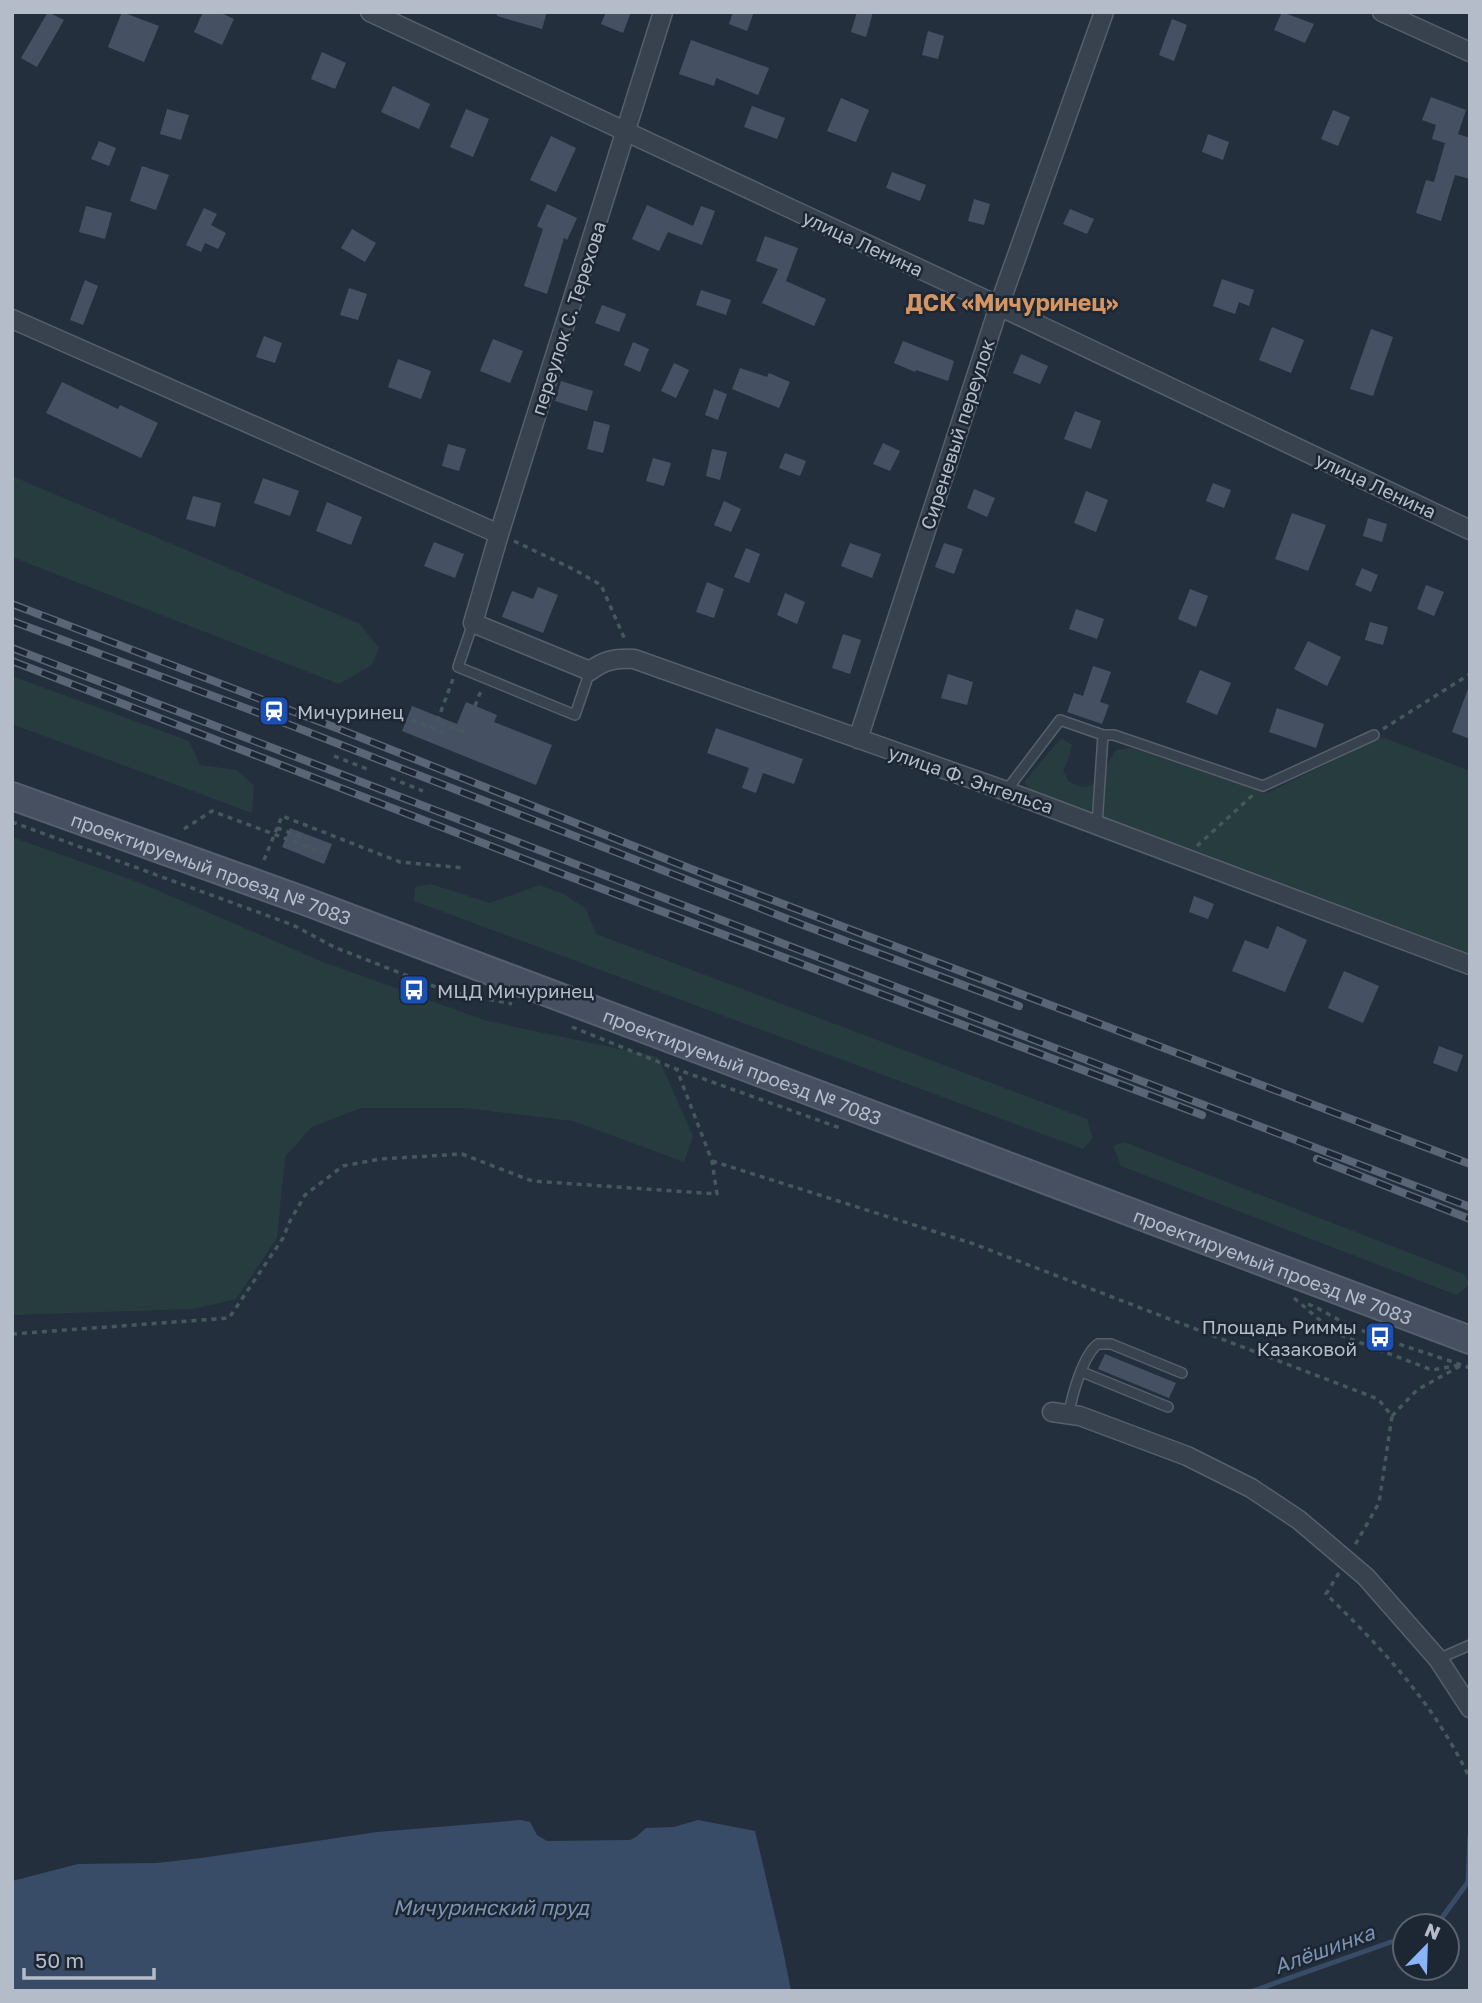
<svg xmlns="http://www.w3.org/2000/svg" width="1482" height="2003" font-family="'Golos Text',sans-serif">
	<rect width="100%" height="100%" fill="#242f3e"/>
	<path fill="#263c3f" d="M 12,476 L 360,624 L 379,648 L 372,665 L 339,684 L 12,557 Z
		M 12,676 L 189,741 L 200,765 L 237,770 L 254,786 L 252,813 L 12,724 Z
		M 1382,737 L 1470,771 L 1470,954 L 1200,852 L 1031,791 L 1024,782 L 1061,738 L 1072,745 L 1069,758 L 1063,771 L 1069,782 L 1082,787 L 1096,784 L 1116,750 L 1131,748 L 1267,793 Z
		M 12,837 L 143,884 L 323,962 L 487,1021 L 658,1057 L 693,1136 L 684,1162 L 573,1121 L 464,1108 L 361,1108 L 312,1127 L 285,1157 L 277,1238 L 236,1299 L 193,1309 L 12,1315 Z
		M 431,884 L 490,903 L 539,885 L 564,894 L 586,909 L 596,934 L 1087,1119 L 1093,1138 L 1083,1149 L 414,901 L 415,887 Z
		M 1124,1142 L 1464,1274 L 1470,1284 L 1457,1295 L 1121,1166 L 1113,1146 Z"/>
	<path fill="#394c67" d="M 521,1820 L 530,1822 L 537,1835 L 547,1841 L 630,1840 L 636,1837 L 646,1828 L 674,1827 L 698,1820 L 755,1831 L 783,1950 L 791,1991 L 12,1991 L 12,1881 L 78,1864 L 157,1863 L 201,1858 L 377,1832 Z"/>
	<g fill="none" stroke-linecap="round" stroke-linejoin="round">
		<path stroke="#394c67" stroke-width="5" d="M 1436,1926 L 1468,1882 L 1470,1836
			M 1253,1991 L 1405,1937"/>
	</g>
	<path fill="#455162" d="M 48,12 L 64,20 L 37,67 L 21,58 Z
		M 122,12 L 159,26 L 144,62 L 108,47 Z
		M 203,12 L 219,12 L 234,19 L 222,45 L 194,32 Z
		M 497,12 L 547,12 L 542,29 L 497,16 Z
		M 606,12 L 631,12 L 623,33 L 601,24 Z
		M 733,12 L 754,12 L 747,31 L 729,24 Z
		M 857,12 L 873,12 L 866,37 L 851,32 Z
		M 1282,12 L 1314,24 L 1305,43 L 1274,30 Z
		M 1172,19 L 1187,25 L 1174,61 L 1159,55 Z
		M 928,31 L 944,36 L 938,59 L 922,55 Z
		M 691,40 L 769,68 L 758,95 L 716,78 L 714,86 L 679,74 Z
		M 322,52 L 346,63 L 335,89 L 311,79 Z
		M 393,86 L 430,104 L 419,129 L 381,112 Z
		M 1431,97 L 1466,110 L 1458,134 L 1470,138 L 1470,179 L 1455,175 L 1441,221 L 1416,213 L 1426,180 L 1434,182 L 1445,143 L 1432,139 L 1436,125 L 1422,120 Z
		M 841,98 L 869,110 L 856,142 L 827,131 Z
		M 752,106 L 785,118 L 777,139 L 744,127 Z
		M 167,109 L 189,115 L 181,140 L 160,134 Z
		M 466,109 L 489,119 L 473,157 L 450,147 Z
		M 1333,110 L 1350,117 L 1338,146 L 1321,139 Z
		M 1208,134 L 1229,142 L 1223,160 L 1202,152 Z
		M 551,136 L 576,148 L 556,192 L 530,180 Z
		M 99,141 L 116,148 L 109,166 L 91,159 Z
		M 142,166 L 169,175 L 156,210 L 130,201 Z
		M 892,172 L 926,185 L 920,201 L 886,188 Z
		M 974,199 L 990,204 L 984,225 L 968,221 Z
		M 547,204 L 577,218 L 567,240 L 564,238 L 547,294 L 524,286 L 543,229 L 537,226 Z
		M 647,205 L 693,226 L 701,206 L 715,211 L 702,245 L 668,232 L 659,251 L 632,239 Z
		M 86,206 L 112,213 L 105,239 L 79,232 Z
		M 204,208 L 217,214 L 211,225 L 226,233 L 218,249 L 205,243 L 201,252 L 186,245 Z
		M 1070,209 L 1094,219 L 1087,234 L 1063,224 Z
		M 352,229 L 376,243 L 365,262 L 341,248 Z
		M 765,236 L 798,248 L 786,281 L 826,299 L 814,326 L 762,303 L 778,269 L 756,261 Z
		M 1222,279 L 1254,290 L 1249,306 L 1239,302 L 1235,314 L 1213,306 Z
		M 85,280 L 98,286 L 83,325 L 70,320 Z
		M 349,288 L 367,294 L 358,320 L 340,315 Z
		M 701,290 L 731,300 L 726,315 L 696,305 Z
		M 602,305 L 626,314 L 619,332 L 595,323 Z
		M 1272,327 L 1304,340 L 1291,373 L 1259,360 Z
		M 1371,329 L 1393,337 L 1373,396 L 1350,389 Z
		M 264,336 L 282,343 L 275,363 L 256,357 Z
		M 493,339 L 523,351 L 510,383 L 480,371 Z
		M 903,341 L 954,361 L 948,381 L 916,370 L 915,372 L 894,363 Z
		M 633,342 L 649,349 L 640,372 L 624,365 Z
		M 1021,354 L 1048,366 L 1040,384 L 1013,373 Z
		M 398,359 L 431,371 L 421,399 L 388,387 Z
		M 674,363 L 689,370 L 676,398 L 661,391 Z
		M 740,368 L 767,377 L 769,373 L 790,382 L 779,408 L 732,389 Z
		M 561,381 L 593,391 L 587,411 L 555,401 Z
		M 62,382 L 118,409 L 120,405 L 158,423 L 141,458 L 46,413 Z
		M 714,389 L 727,394 L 718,420 L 705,415 Z
		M 1075,411 L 1101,421 L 1091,449 L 1064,439 Z
		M 594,421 L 610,425 L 603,453 L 587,449 Z
		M 883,443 L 900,451 L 890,471 L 873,464 Z
		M 448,444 L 466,449 L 459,471 L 442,466 Z
		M 712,449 L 727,452 L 720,480 L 706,476 Z
		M 785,453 L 806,461 L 800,476 L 779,468 Z
		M 653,458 L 671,463 L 664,486 L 646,481 Z
		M 263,478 L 299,491 L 290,516 L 254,503 Z
		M 1213,483 L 1231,490 L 1224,508 L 1206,501 Z
		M 974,489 L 995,498 L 987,517 L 967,508 Z
		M 1086,491 L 1108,500 L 1096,532 L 1074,523 Z
		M 193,496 L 221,503 L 215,527 L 186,519 Z
		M 724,501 L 741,509 L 731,532 L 714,525 Z
		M 327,502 L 362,517 L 351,545 L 316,531 Z
		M 1292,513 L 1326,525 L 1308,571 L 1275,559 Z
		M 1368,518 L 1387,524 L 1382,542 L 1363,536 Z
		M 434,542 L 464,554 L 455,578 L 424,566 Z
		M 850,543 L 881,554 L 872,578 L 841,566 Z
		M 944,543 L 963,549 L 954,574 L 935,567 Z
		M 746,548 L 760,554 L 749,583 L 734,577 Z
		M 1362,568 L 1378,575 L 1371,592 L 1355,585 Z
		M 707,582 L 724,589 L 714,618 L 696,612 Z
		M 1426,585 L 1444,592 L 1434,616 L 1417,609 Z
		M 538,587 L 558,595 L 543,633 L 502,617 L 512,591 L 533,599 Z
		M 1190,589 L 1208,596 L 1196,627 L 1178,619 Z
		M 785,593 L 805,602 L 797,624 L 777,615 Z
		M 1076,609 L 1104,619 L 1097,639 L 1069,629 Z
		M 1370,622 L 1388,627 L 1383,645 L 1365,640 Z
		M 843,634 L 861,640 L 850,674 L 832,668 Z
		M 1308,641 L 1341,657 L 1327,686 L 1294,669 Z
		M 1093,666 L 1111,672 L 1100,702 L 1109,705 L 1102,724 L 1067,712 L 1074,693 L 1083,696 Z
		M 1200,670 L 1231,683 L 1217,715 L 1186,702 Z
		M 948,674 L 973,682 L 967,705 L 941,698 Z
		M 1468,689 L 1470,690 L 1470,739 L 1452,732 Z
		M 466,702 L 497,715 L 494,722 L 552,745 L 536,785 L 402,731 L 412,706 L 457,724 Z
		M 1277,708 L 1324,724 L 1316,748 L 1269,732 Z
		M 716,728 L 803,759 L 794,784 L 763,773 L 756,793 L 742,788 L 749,768 L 707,753 Z
		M 290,828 L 332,844 L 324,864 L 282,847 Z
		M 1194,896 L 1214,904 L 1208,919 L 1189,912 Z
		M 1277,926 L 1307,940 L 1285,992 L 1232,971 L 1245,940 L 1268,949 Z
		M 1344,971 L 1379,986 L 1363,1023 L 1328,1008 Z
		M 1439,1046 L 1463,1055 L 1457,1072 L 1433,1063 Z
		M 1105,1354 L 1176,1383 L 1169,1398 L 1098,1369 Z"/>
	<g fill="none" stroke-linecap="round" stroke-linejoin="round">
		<g stroke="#565f6c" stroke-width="12">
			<path id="lane" d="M 473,623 L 458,667 L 575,715 L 590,671
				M 1006,791 L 1060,720 L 1103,735 L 1114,735 L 1263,786 L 1374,735
				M 1097,825 L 1103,735
				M 1082,1372 L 1168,1407
				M 1069,1413 C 1072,1395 1083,1355 1098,1344 L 1111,1344 L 1182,1373
				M 1438,1659 L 1470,1645"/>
		</g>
		<g stroke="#565f6c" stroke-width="21">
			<path id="street" d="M 370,12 L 999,306 L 1470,530
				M 663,12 L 499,534 L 473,623 L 590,671 C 604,660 616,658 634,659 L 1006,791 L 1470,965
				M 1382,12 L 1470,52
				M 12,319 L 499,534
				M 858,739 L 999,306 L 1104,12
				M 1052,1412 L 1080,1416 L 1187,1456 L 1251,1488 L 1299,1520 L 1366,1577 L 1438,1659 L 1470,1708"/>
		</g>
		<g stroke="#565f6c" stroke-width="30">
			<g id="secondary">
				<path id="s1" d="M 12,796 L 302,900 L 1470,1340"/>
			</g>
		</g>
		<path stroke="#44595c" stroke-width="3.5" stroke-dasharray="5 5" stroke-linecap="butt" d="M 514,541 L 573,569 L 601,585 L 626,642
			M 453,679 L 437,722 L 465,732
			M 475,706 L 482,688
			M 412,720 L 447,734
			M 1383,729 L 1470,674
			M 334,756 L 367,769
			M 391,778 L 423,791
			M 12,822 L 293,925 L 334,947 L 446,991 L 512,1004
			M 277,828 L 307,839
			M 184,829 L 212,811 L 324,853
			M 1197,846 L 1254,794
			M 264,860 L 282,816 L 400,862 L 464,868
			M 572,1027 L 676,1069 L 840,1128
			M 712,1161 L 974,1244 L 1378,1399 L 1392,1416 L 1379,1503 L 1355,1545
			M 1294,1298 L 1335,1333 L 1432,1370 L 1460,1365
			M 1308,1304 C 1323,1310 1334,1318 1347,1324 C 1387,1342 1429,1353 1470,1368
			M 12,1334 L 229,1318 L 283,1238 L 290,1221 L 305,1195 L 343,1166 L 380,1159 L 462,1154 L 532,1181 L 717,1194 L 712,1161 L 677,1070
			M 1392,1416 L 1417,1390 L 1460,1366
			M 1339,1573 L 1326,1594 C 1384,1650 1435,1705 1470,1779"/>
		<use href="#lane" stroke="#38414e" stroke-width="9"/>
		<use href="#street" stroke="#38414e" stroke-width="18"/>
		<use href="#secondary" stroke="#465061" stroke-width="26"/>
		<g stroke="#5a6575" stroke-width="8">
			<path id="rail" d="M 12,604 L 339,729 L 704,874 L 1470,1164
				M 12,621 L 272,718 L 803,925 L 1019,1006
				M 12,648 L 1470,1207
				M 12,661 L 568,876 L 1202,1115
				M 1317,1159 L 1470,1219"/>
		</g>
		<use href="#rail" stroke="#1d2633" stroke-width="5" stroke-dasharray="16" stroke-linecap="butt"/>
	</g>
	<defs>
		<g id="station-square" transform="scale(1.575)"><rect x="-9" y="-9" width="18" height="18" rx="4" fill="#1a4fb4" stroke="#1d2633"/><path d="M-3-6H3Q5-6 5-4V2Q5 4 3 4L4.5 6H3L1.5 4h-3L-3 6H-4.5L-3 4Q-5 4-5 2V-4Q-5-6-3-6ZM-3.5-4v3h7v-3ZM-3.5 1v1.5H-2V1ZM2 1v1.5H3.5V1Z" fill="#fff"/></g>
		<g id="bus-square" transform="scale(1.575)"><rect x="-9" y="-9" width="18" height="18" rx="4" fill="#1a4fb4" stroke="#1d2633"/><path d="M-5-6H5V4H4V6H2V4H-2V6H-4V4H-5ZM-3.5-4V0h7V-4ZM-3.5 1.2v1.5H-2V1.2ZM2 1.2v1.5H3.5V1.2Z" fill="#fff"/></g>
	</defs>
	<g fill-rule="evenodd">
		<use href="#station-square" x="274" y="711"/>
		<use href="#bus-square" x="414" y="990"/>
		<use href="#bus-square" x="1380" y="1337"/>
	</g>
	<g text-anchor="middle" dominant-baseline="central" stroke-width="5" stroke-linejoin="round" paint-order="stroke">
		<g font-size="19" fill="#b4bcc9" stroke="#1d2633">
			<text transform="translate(863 243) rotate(25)">улица Ленина</text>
			<text transform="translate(568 318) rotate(-72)">переулок С. Терехова</text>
			<text transform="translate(957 434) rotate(-72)">Сиреневый переулок</text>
			<text transform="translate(1376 485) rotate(25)">улица Ленина</text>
			<text transform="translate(971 779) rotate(19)">улица Ф. Энгельса</text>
			<text stroke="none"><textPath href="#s1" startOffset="212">проектируемый проезд № 7083</textPath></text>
			<text stroke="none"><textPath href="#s1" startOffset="779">проектируемый проезд № 7083</textPath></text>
			<text stroke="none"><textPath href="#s1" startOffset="1346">проектируемый проезд № 7083</textPath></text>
		</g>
		<g font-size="19" fill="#b4bcc9" stroke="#1d2633" text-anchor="start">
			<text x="297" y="711">Мичуринец</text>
			<text x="437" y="990">МЦД Мичуринец</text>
			<text x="1357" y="1326" text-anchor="end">Площадь Риммы<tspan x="1357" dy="22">Казаковой</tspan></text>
		</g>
		<g font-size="21" font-style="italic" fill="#7c92b1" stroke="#1d2633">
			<text x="491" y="1907">Мичуринский пруд</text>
			<text transform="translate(1324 1949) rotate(-20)">Алёшинка</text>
		</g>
		<g font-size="23" font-weight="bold" fill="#d59563" stroke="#1d2633">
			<text x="1012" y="302">ДСК «Мичуринец»</text>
		</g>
	</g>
	<rect width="1482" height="2003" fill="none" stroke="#b4bcc9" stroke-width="28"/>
	<g transform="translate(1426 1947) rotate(23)"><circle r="33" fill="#1d2633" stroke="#59626f" stroke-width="2"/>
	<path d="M0-5L12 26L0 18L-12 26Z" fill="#8ab4f8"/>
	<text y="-10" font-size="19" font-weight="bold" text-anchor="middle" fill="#b4bcc9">N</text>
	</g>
	<path d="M24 1968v10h130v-10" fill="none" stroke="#b4bcc9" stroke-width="3.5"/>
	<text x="35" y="1968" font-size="21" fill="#b4bcc9" stroke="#1d2633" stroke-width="5" paint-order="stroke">50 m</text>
</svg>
